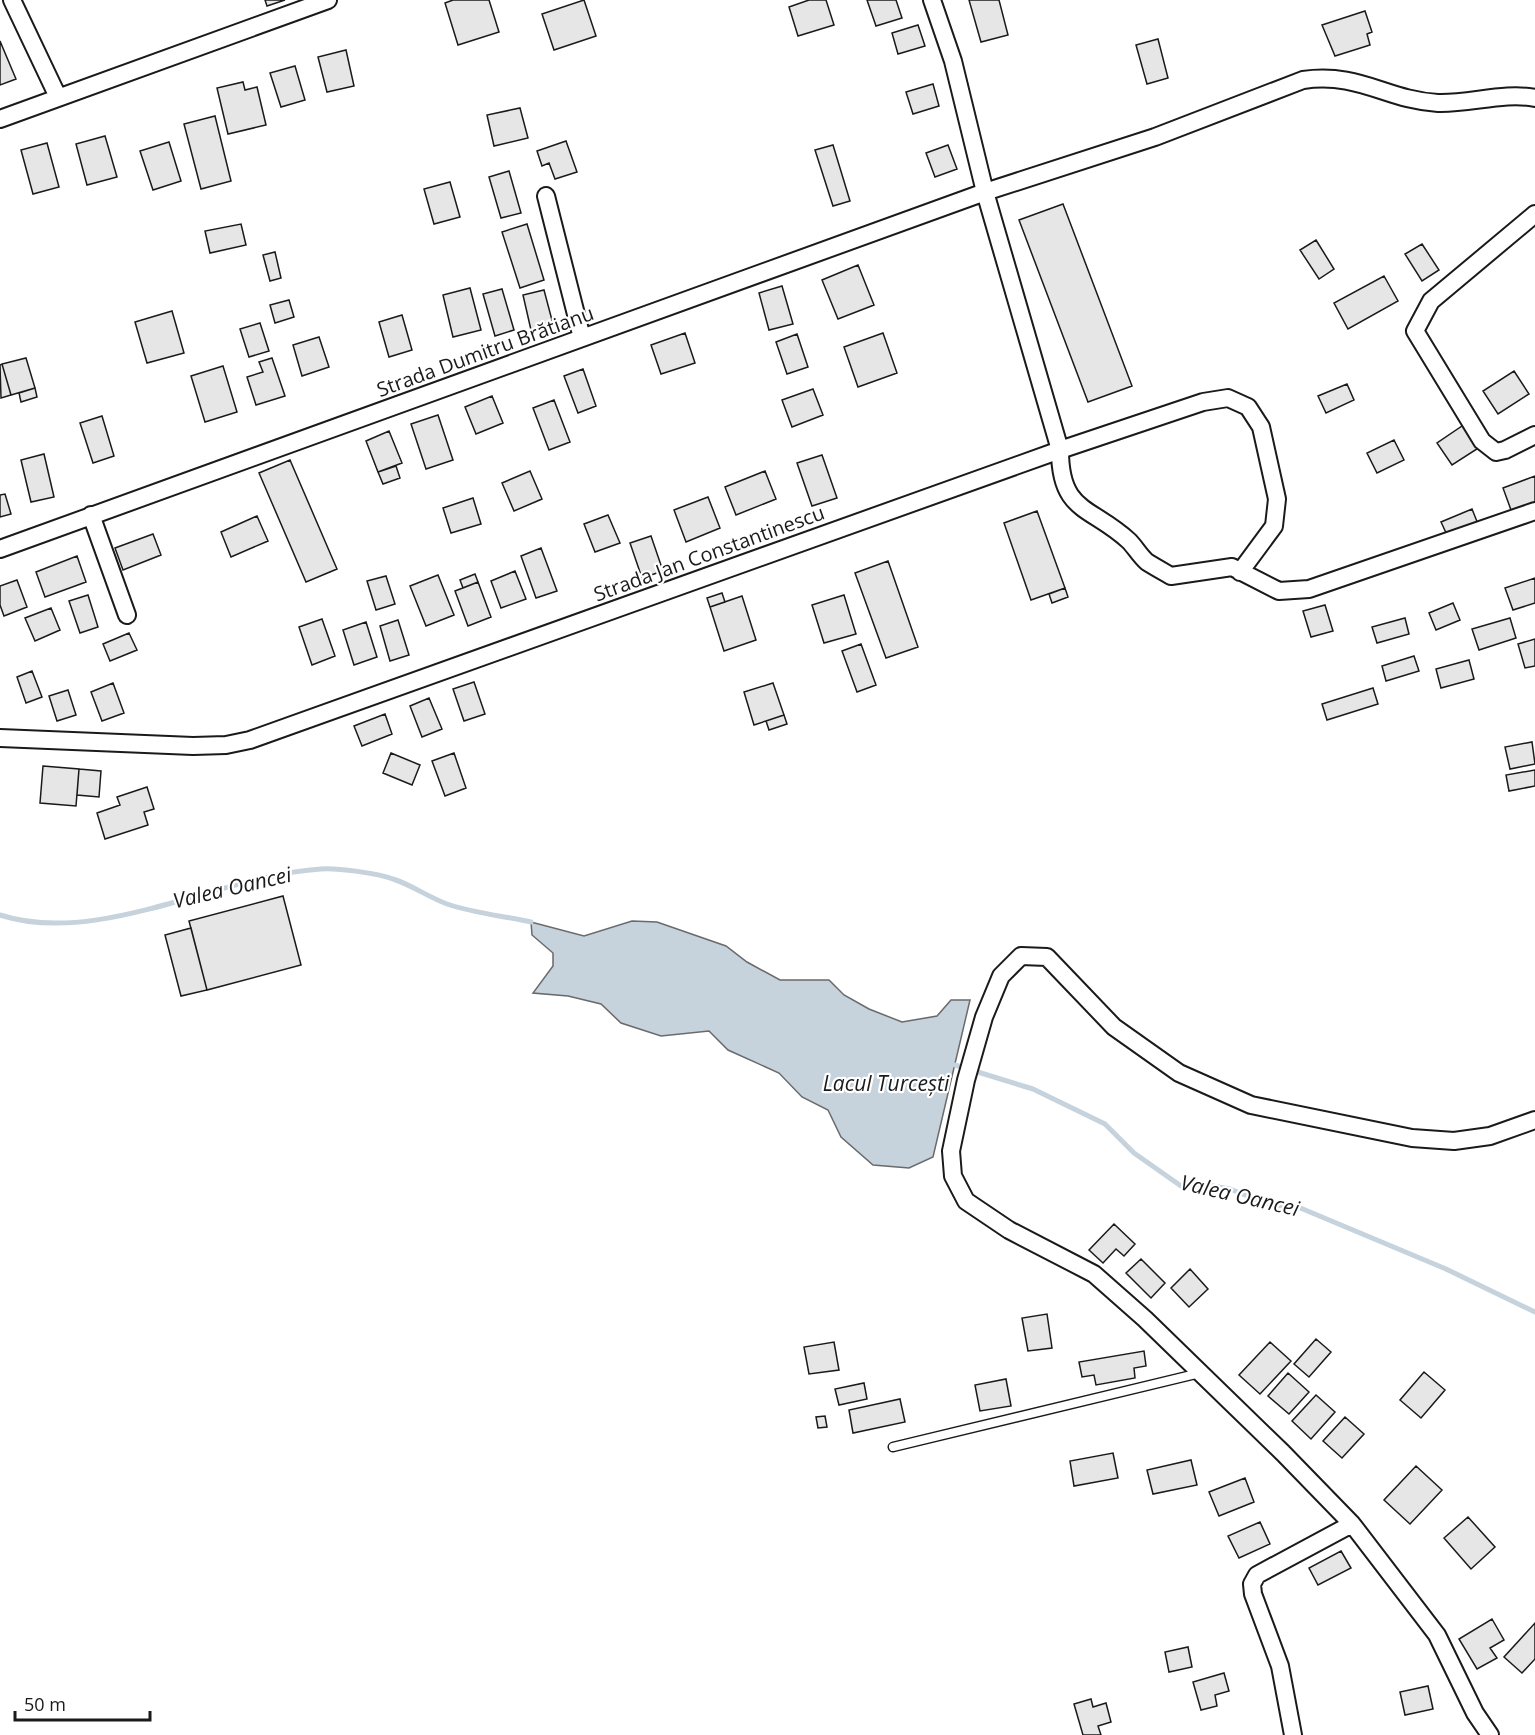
<svg xmlns="http://www.w3.org/2000/svg" width="1535" height="1735" font-family="'Open Sans',sans-serif">
	<rect width="100%" height="100%" fill="#fff"/>
	<path fill="#c6d2dc" stroke="#6a6a6a" stroke-width="1.5" d="M 632,921 L 657,922 L 726,946 L 747,962 L 780,980 L 829,980 L 844,995 L 869,1009 L 902,1022 L 937,1016 L 951,1000 L 970,1000 L 933,1157 L 909,1168 L 873,1165 L 841,1137 L 828,1110 L 802,1097 L 779,1073 L 728,1050 L 709,1031 L 661,1036 L 621,1023 L 601,1004 L 568,996 L 533,993 L 553,966 L 553,953 L 532,935 L 531,922 L 584,936 Z"/>
	<g fill="none" stroke-linecap="round" stroke-linejoin="round">
		<path stroke="#c6d2dc" stroke-width="5" d="M 0,915 C 99,947 220,875 321,869 C 338,868 377,873 393,879 C 412,885 428,897 447,904 C 473,913 504,916 531,922
			M 955,1065 L 1033,1089 L 1105,1124 L 1134,1153 L 1181,1186 L 1201,1184 L 1230,1189 L 1270,1205 L 1298,1207 L 1446,1269 L 1535,1312"/>
	</g>
	<path fill="#e6e6e6" stroke="#1a1a1a" stroke-width="1.5" d="M 265,0 L 285,0 L 267,6 Z
		M 453,0 L 489,0 L 499,32 L 458,45 L 445,3 Z
		M 584,0 L 596,36 L 554,50 L 542,14 Z
		M 809,0 L 826,0 L 834,25 L 798,36 L 789,7 Z
		M 867,0 L 896,0 L 902,18 L 876,26 Z
		M 969,0 L 999,0 L 1008,35 L 981,42 Z
		M 1365,11 L 1372,32 L 1367,34 L 1370,45 L 1335,56 L 1322,25 Z
		M 918,25 L 925,46 L 898,54 L 892,33 Z
		M 1158,39 L 1168,78 L 1147,84 L 1136,45 Z
		M 0,41 L 16,79 L 0,85 Z
		M 346,50 L 354,86 L 327,92 L 318,57 Z
		M 295,66 L 305,100 L 281,107 L 270,73 Z
		M 243,82 L 245,90 L 257,87 L 266,125 L 228,134 L 217,88 Z
		M 933,84 L 939,106 L 913,114 L 906,92 Z
		M 520,108 L 528,138 L 494,146 L 487,115 Z
		M 215,116 L 231,181 L 201,189 L 184,124 Z
		M 105,136 L 117,177 L 87,185 L 76,144 Z
		M 566,141 L 577,172 L 555,179 L 549,163 L 542,166 L 537,151 Z
		M 169,142 L 181,181 L 153,190 L 140,151 Z
		M 47,143 L 59,187 L 33,194 L 21,150 Z
		M 833,145 L 850,201 L 833,206 L 815,150 Z
		M 948,145 L 957,169 L 935,177 L 926,153 Z
		M 509,171 L 521,213 L 501,218 L 489,177 Z
		M 450,182 L 460,217 L 434,224 L 424,189 Z
		M 1063,204 L 1132,386 L 1088,402 L 1019,220 Z
		M 241,224 L 246,245 L 210,253 L 205,231 Z
		M 527,224 L 544,280 L 520,288 L 502,232 Z
		M 1316,240 L 1334,269 L 1319,279 L 1300,250 Z
		M 1422,244 L 1439,270 L 1422,281 L 1405,254 Z
		M 275,252 L 281,278 L 270,281 L 263,255 Z
		M 858,265 L 874,305 L 838,319 L 822,280 Z
		M 1384,276 L 1398,301 L 1348,329 L 1334,303 Z
		M 782,286 L 793,324 L 769,330 L 759,293 Z
		M 470,288 L 481,330 L 453,337 L 443,295 Z
		M 502,289 L 514,330 L 495,336 L 483,294 Z
		M 544,290 L 553,324 L 531,330 L 523,295 Z
		M 289,300 L 294,317 L 275,323 L 270,305 Z
		M 172,311 L 184,353 L 147,363 L 135,322 Z
		M 402,315 L 412,350 L 389,357 L 379,322 Z
		M 260,323 L 269,351 L 249,357 L 240,329 Z
		M 685,333 L 695,363 L 661,374 L 651,345 Z
		M 883,333 L 897,373 L 858,387 L 844,347 Z
		M 797,334 L 808,367 L 787,374 L 776,342 Z
		M 319,337 L 329,367 L 302,376 L 293,345 Z
		M 26,358 L 35,388 L 11,395 L 2,364 Z
		M 272,358 L 285,396 L 256,405 L 247,377 L 263,372 L 259,362 Z
		M 2,364 L 11,395 L 1,398 L 0,365 Z
		M 223,366 L 237,412 L 205,422 L 191,376 Z
		M 583,369 L 596,406 L 578,413 L 564,376 Z
		M 1514,371 L 1529,394 L 1498,414 L 1483,391 Z
		M 1347,384 L 1354,400 L 1326,413 L 1318,396 Z
		M 35,388 L 37,397 L 21,402 L 19,393 Z
		M 813,389 L 823,415 L 792,427 L 782,400 Z
		M 492,396 L 503,423 L 476,434 L 465,407 Z
		M 554,400 L 570,442 L 549,450 L 533,408 Z
		M 438,415 L 453,460 L 426,469 L 411,424 Z
		M 102,416 L 114,456 L 93,463 L 80,423 Z
		M 1465,424 L 1480,447 L 1452,465 L 1437,443 Z
		M 389,431 L 402,463 L 378,472 L 366,441 Z
		M 1394,440 L 1404,460 L 1377,473 L 1367,453 Z
		M 44,454 L 54,497 L 31,502 L 21,460 Z
		M 822,455 L 837,498 L 812,506 L 797,463 Z
		M 290,460 L 337,569 L 306,582 L 259,473 Z
		M 396,466 L 400,478 L 383,484 L 378,472 Z
		M 530,471 L 542,499 L 514,511 L 502,483 Z
		M 765,471 L 776,499 L 736,515 L 725,487 Z
		M 1535,476 L 1535,502 L 1511,510 L 1503,488 Z
		M 5,494 L 11,514 L 0,517 L 0,495 Z
		M 708,497 L 720,528 L 686,542 L 674,510 Z
		M 473,498 L 481,524 L 451,533 L 443,508 Z
		M 1472,509 L 1478,524 L 1448,537 L 1441,522 Z
		M 1037,511 L 1065,588 L 1031,600 L 1004,523 Z
		M 608,515 L 620,543 L 595,552 L 584,524 Z
		M 257,516 L 268,541 L 231,557 L 221,532 Z
		M 153,534 L 161,555 L 123,570 L 115,548 Z
		M 651,536 L 663,571 L 642,578 L 630,543 Z
		M 541,548 L 557,591 L 536,598 L 521,556 Z
		M 77,556 L 86,582 L 45,597 L 36,572 Z
		M 888,561 L 918,647 L 886,658 L 855,573 Z
		M 515,571 L 526,599 L 501,608 L 491,581 Z
		M 475,574 L 478,582 L 463,588 L 460,580 Z
		M 438,575 L 454,615 L 426,626 L 410,586 Z
		M 386,576 L 395,604 L 376,610 L 367,581 Z
		M 1535,578 L 1535,603 L 1513,610 L 1505,588 Z
		M 17,580 L 27,607 L 4,616 L 0,605 L 0,586 Z
		M 478,582 L 491,617 L 468,626 L 455,591 Z
		M 1065,588 L 1068,597 L 1052,603 L 1049,594 Z
		M 722,593 L 725,602 L 710,607 L 707,598 Z
		M 88,595 L 98,627 L 80,633 L 69,601 Z
		M 844,595 L 856,634 L 824,643 L 812,605 Z
		M 742,596 L 756,640 L 724,651 L 710,607 Z
		M 1453,603 L 1460,620 L 1436,630 L 1429,613 Z
		M 1325,605 L 1333,631 L 1311,637 L 1303,611 Z
		M 51,608 L 60,630 L 35,641 L 25,618 Z
		M 1405,618 L 1409,634 L 1377,643 L 1372,627 Z
		M 1510,618 L 1516,638 L 1479,650 L 1472,629 Z
		M 322,619 L 335,656 L 312,665 L 299,627 Z
		M 398,620 L 409,655 L 390,661 L 380,626 Z
		M 366,622 L 377,657 L 354,665 L 343,630 Z
		M 129,633 L 137,650 L 110,661 L 103,644 Z
		M 1535,639 L 1535,666 L 1525,668 L 1518,644 Z
		M 861,644 L 876,685 L 857,692 L 842,651 Z
		M 1414,656 L 1419,671 L 1386,681 L 1382,666 Z
		M 1469,660 L 1474,679 L 1441,688 L 1436,669 Z
		M 32,671 L 42,697 L 26,703 L 17,677 Z
		M 474,682 L 485,714 L 464,721 L 453,689 Z
		M 113,683 L 124,713 L 102,721 L 91,692 Z
		M 773,683 L 784,715 L 754,725 L 744,692 Z
		M 1373,688 L 1378,704 L 1327,720 L 1322,704 Z
		M 68,690 L 76,715 L 57,721 L 49,696 Z
		M 429,698 L 442,729 L 422,737 L 410,706 Z
		M 385,714 L 392,734 L 362,746 L 354,726 Z
		M 784,715 L 787,724 L 769,730 L 766,721 Z
		M 1532,742 L 1535,764 L 1510,769 L 1505,747 Z
		M 391,753 L 420,765 L 412,785 L 383,773 Z
		M 454,753 L 466,788 L 445,796 L 432,761 Z
		M 43,766 L 79,769 L 76,806 L 40,803 Z
		M 79,769 L 101,771 L 99,797 L 77,795 Z
		M 1535,770 L 1535,786 L 1509,791 L 1506,775 Z
		M 147,787 L 154,809 L 144,812 L 148,825 L 105,839 L 97,813 L 120,805 L 117,797 Z
		M 283,896 L 301,965 L 207,990 L 189,921 Z
		M 191,928 L 207,990 L 181,996 L 165,935 Z
		M 1114,1224 L 1135,1244 L 1124,1256 L 1116,1249 L 1103,1263 L 1089,1250 Z
		M 1141,1259 L 1165,1283 L 1151,1298 L 1126,1273 Z
		M 1190,1269 L 1208,1289 L 1189,1307 L 1171,1288 Z
		M 1047,1314 L 1052,1348 L 1028,1351 L 1022,1318 Z
		M 1316,1339 L 1331,1352 L 1309,1377 L 1294,1364 Z
		M 834,1342 L 839,1370 L 809,1374 L 804,1347 Z
		M 1270,1342 L 1291,1361 L 1260,1394 L 1239,1375 Z
		M 1144,1351 L 1146,1366 L 1134,1368 L 1135,1378 L 1096,1385 L 1094,1375 L 1082,1377 L 1079,1362 Z
		M 1424,1372 L 1445,1390 L 1421,1418 L 1400,1400 Z
		M 1288,1373 L 1309,1392 L 1289,1414 L 1268,1396 Z
		M 1006,1379 L 1011,1406 L 980,1411 L 975,1385 Z
		M 864,1383 L 867,1399 L 839,1405 L 835,1389 Z
		M 1316,1395 L 1335,1412 L 1311,1439 L 1292,1421 Z
		M 900,1399 L 905,1422 L 853,1433 L 849,1410 Z
		M 825,1416 L 827,1427 L 818,1428 L 816,1417 Z
		M 1345,1417 L 1364,1434 L 1342,1458 L 1323,1441 Z
		M 1113,1453 L 1118,1478 L 1074,1486 L 1070,1461 Z
		M 1191,1460 L 1197,1485 L 1153,1494 L 1147,1470 Z
		M 1416,1466 L 1442,1490 L 1410,1524 L 1384,1500 Z
		M 1245,1478 L 1254,1502 L 1219,1516 L 1209,1492 Z
		M 1468,1517 L 1495,1547 L 1471,1569 L 1444,1538 Z
		M 1260,1522 L 1270,1544 L 1239,1558 L 1228,1536 Z
		M 1341,1551 L 1351,1568 L 1318,1585 L 1309,1568 Z
		M 1492,1619 L 1504,1640 L 1490,1648 L 1497,1658 L 1477,1669 L 1459,1639 Z
		M 1535,1623 L 1535,1659 L 1522,1673 L 1504,1657 Z
		M 1188,1647 L 1192,1667 L 1169,1672 L 1165,1652 Z
		M 1224,1673 L 1229,1691 L 1215,1695 L 1217,1706 L 1201,1710 L 1193,1682 Z
		M 1428,1686 L 1433,1709 L 1405,1715 L 1400,1692 Z
		M 1091,1699 L 1093,1707 L 1106,1703 L 1111,1722 L 1098,1726 L 1101,1735 L 1083,1735 L 1074,1704 Z"/>
	<g fill="none" stroke-linecap="round" stroke-linejoin="round">
		<g stroke="#1a1a1a" stroke-width="11">
			<path id="service" d="M 893,1447 L 1200,1373"/>
		</g>
		<g stroke="#1a1a1a" stroke-width="20">
			<path id="minor" d="M 12,0 L 58,97
				M 932,0 L 953,61 L 985,192 L 1060,450 C 1060,513 1091,506 1129,541 C 1135,547 1140,556 1147,562 C 1155,567 1164,572 1171,576 L 1232,567 L 1279,591 L 1309,589 L 1535,511
				M 0,119 L 328,0
				M 546,196 L 582,338
				M 1535,214 L 1431,301 L 1415,331 L 1482,441 L 1496,452 L 1505,450 L 1535,435
				M 91,515 L 127,615
				M 0,549 L 985,192 L 1155,137 L 1303,80 C 1360,72 1386,100 1438,103 C 1470,104 1504,92 1535,98
				M 0,738 L 193,746 L 226,745 L 250,740 L 1060,450 L 1203,402 L 1228,398 L 1248,407 L 1261,427 L 1277,499 L 1274,526 L 1240,572
				M 1293,1735 L 1280,1666 L 1253,1594 L 1252,1584 L 1257,1575 L 1352,1524
				M 1490,1735 L 1475,1713 L 1437,1635 L 1352,1524 L 1283,1453 L 1145,1319 L 1094,1274 L 1009,1230 L 966,1201 L 953,1176 L 951,1151 L 966,1080 L 984,1017 L 1001,976 L 1021,956 L 1047,957 L 1114,1027 L 1179,1073 L 1251,1105 L 1412,1138 L 1454,1141 L 1490,1136 L 1535,1120"/>
		</g>
		<use href="#service" stroke="#fff" stroke-width="8"/>
		<use href="#minor" stroke="#fff" stroke-width="16"/>
	</g>
	<g text-anchor="middle" dominant-baseline="central" stroke-width="4.5" stroke-linejoin="round" paint-order="stroke">
		<g font-size="20" fill="#1a1a1a" stroke="#fff">
			<text transform="translate(485 351) rotate(-20)">Strada Dumitru Brătianu</text>
			<text transform="translate(709 553) rotate(-20)">Strada Jan Constantinescu</text>
		</g>
		<g font-size="21" font-style="italic" fill="#1a1a1a" stroke="#fff">
			<text transform="translate(232 887) rotate(-13)">Valea Oancei</text>
			<text x="886" y="1083">Lacul Turcești</text>
			<text transform="translate(1240 1195) rotate(13)">Valea Oancei</text>
		</g>
	</g>
	<path d="M15 1711v9h135v-9" fill="none" stroke="#1a1a1a" stroke-width="3"/>
	<text x="24" y="1711" font-size="18" fill="#1a1a1a" stroke="#ffffff" stroke-width="4.5" paint-order="stroke">50 m</text>
</svg>
